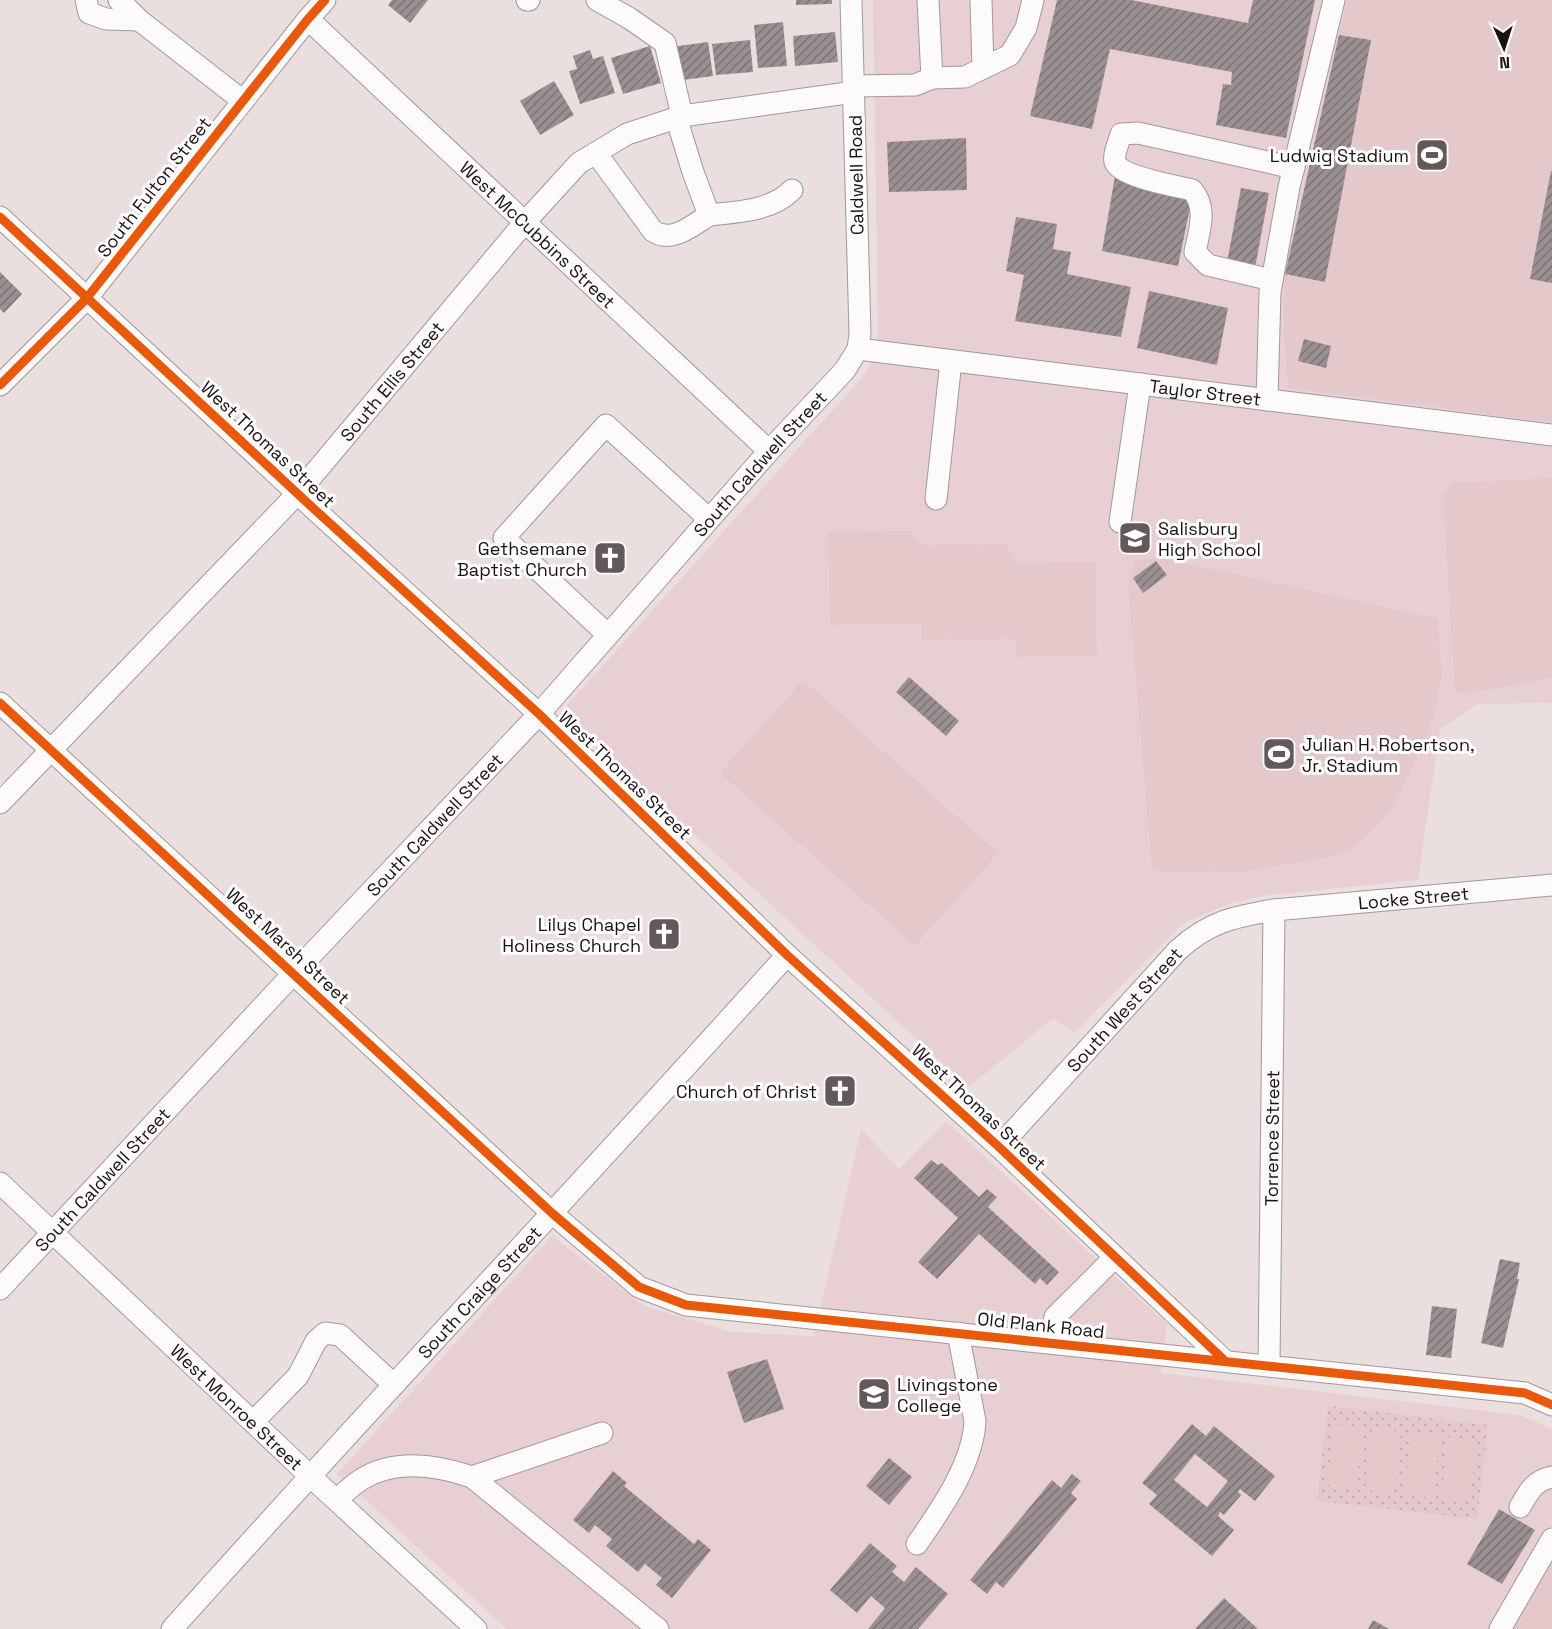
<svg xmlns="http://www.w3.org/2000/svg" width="1552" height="1629" font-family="'Space Grotesk',sans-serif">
	<defs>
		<pattern id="park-dots" width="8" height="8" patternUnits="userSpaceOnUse" patternTransform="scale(1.5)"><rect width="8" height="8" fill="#e4c9cb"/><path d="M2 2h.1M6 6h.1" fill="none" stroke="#c3acad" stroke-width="1.8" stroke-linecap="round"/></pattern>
		<pattern id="building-hatch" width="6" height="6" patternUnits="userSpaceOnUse" patternTransform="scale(1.5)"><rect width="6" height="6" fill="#9a9091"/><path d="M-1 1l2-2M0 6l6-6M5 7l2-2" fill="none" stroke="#7d7475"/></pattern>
	</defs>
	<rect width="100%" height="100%" fill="#ebdedf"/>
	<path fill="#e8d0d2" d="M 873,0 L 1552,0 L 1552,703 L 1478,704 L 1440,729 L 1418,880 L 1261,896 L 1231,903 L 1182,924 L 1074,1033 L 1053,1018 L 969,1087 L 561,712 L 867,372 L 878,334 Z
		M 946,1121 L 1167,1324 L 1161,1373 L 1520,1415 L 1552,1429 L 1552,1629 L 507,1629 L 337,1474 L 552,1236 L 644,1306 L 732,1332 L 814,1336 L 861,1129 L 899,1169 Z"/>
	<path fill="url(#park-dots)" d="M 1328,1406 L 1488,1425 L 1477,1519 L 1317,1501 Z"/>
	<path fill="#e4c9cb" d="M 1347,0 L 1552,0 L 1552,422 L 1288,388 L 1284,338 L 1284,278 Z
		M 1552,478 L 1552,677 L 1493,689 L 1455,693 L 1443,496 L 1452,483 Z
		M 911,531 L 921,545 L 1006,544 L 1015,563 L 1096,562 L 1097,656 L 1016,657 L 1015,639 L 922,640 L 922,624 L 830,625 L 828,532 Z
		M 1163,558 L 1438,619 L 1442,676 L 1433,719 L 1411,771 L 1390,810 L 1383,820 L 1359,845 L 1335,856 L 1240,872 L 1152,871 L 1128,584 L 1136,560 Z
		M 803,680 L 998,853 L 915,946 L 720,773 Z
		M 1334,1424 L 1363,1427 L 1356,1489 L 1327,1485 Z
		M 1372,1428 L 1401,1432 L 1394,1493 L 1365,1490 Z
		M 1411,1433 L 1440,1436 L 1433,1498 L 1404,1494 Z
		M 1448,1437 L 1477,1440 L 1470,1501 L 1441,1498 Z
		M 1552,1557 L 1552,1629 L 1511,1629 Z"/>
	<path fill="url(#building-hatch)" fill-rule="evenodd" d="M 392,0 L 428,0 L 410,23 L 388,5 Z
		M 796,0 L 832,0 L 832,4 L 796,5 Z
		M 1057,0 L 1131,0 L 1248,23 L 1253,0 L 1315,0 L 1286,138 L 1216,125 L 1223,84 L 1231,85 L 1232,72 L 1110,49 L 1092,129 L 1030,116 Z
		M 783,22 L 787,66 L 758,68 L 754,25 Z
		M 835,32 L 838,62 L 795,66 L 793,36 Z
		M 1339,35 L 1371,40 L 1325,282 L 1285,274 Z
		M 750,40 L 753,72 L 716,75 L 712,44 Z
		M 708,42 L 713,76 L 675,81 L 671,47 Z
		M 650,46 L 661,83 L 623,94 L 611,58 Z
		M 590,50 L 593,59 L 603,56 L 615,93 L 580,104 L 569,71 L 577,69 L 573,56 Z
		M 554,81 L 574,115 L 540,135 L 520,101 Z
		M 966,138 L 967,190 L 889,192 L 887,142 Z
		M 1551,171 L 1552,171 L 1552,283 L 1530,279 Z
		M 1115,176 L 1193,193 L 1178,266 L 1102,251 Z
		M 1241,188 L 1269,193 L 1255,268 L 1227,262 Z
		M 1016,217 L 1057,224 L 1053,249 L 1071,252 L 1067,274 L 1131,287 L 1121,337 L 1015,321 L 1024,275 L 1006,271 Z
		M 0,272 L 22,294 L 4,313 L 0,309 Z
		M 1149,291 L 1228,308 L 1217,365 L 1137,348 Z
		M 1304,339 L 1331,346 L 1326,368 L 1298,361 Z
		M 1156,561 L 1167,575 L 1143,593 L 1133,578 Z
		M 909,677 L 959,721 L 946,736 L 896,692 Z
		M 931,1160 L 938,1165 L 942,1163 L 979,1197 L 987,1189 L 997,1197 L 988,1207 L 1059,1272 L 1047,1285 L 1040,1278 L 1035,1284 L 979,1234 L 937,1279 L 918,1262 L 958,1218 L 914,1178 Z
		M 1500,1259 L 1520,1263 L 1517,1279 L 1519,1279 L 1503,1348 L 1481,1343 Z
		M 1432,1306 L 1457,1309 L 1451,1358 L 1426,1355 Z
		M 767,1359 L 784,1409 L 744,1423 L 727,1372 Z
		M 1192,1424 L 1206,1436 L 1214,1426 L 1275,1476 L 1255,1501 L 1240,1489 L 1238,1492 L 1241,1495 L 1224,1515 L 1220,1512 L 1218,1516 L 1234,1530 L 1212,1556 L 1149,1504 L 1157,1495 L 1142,1483 ZM 1195,1454 L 1228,1481 L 1207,1507 L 1174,1480 Z
		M 889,1458 L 912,1477 L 889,1505 L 866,1486 Z
		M 613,1471 L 627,1483 L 624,1486 L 694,1544 L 698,1539 L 711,1550 L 672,1598 L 656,1585 L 662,1578 L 645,1564 L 638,1572 L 606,1546 L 612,1539 L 595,1525 L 589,1533 L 573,1520 Z
		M 1072,1474 L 1081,1481 L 1071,1493 L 1077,1499 L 1003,1588 L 996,1582 L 987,1594 L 970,1580 L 1052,1480 L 1061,1488 Z
		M 1499,1509 L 1535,1530 L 1502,1584 L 1467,1564 Z
		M 870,1543 L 897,1566 L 892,1572 L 904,1582 L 916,1567 L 948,1594 L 918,1629 L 868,1629 L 885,1608 L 871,1596 L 857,1613 L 830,1590 Z
		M 1224,1598 L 1258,1629 L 1195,1629 Z
		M 1373,1620 L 1389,1629 L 1368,1629 Z"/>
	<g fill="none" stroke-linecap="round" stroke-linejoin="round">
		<g stroke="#a29899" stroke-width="23">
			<g id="minor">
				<path d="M 86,0 L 89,13 L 106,19 L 139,20"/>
				<path d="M 119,0 L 139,20 L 243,101"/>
				<path d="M 527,0 L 529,0"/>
				<path d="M 597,0 L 629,18 L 665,43 L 682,116"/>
				<path d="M 981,0 L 983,68"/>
				<path id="s1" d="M 308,19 L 769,451"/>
				<path d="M 932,78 L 965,77 L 1010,55 L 1026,28 L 1033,0"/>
				<path d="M 854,86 L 915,85 L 932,78 L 928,0"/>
				<path d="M 596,153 L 653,231 C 672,244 693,225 709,215 L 693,172 L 676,117"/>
				<path d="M 709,215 C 737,212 772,211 792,190"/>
				<path d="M 0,217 L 313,508 L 539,714 L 787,955 L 999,1147 L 1224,1360"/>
				<path d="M 1272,280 L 1208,265 L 1195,252 C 1199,231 1208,208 1192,190 C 1176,186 1121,177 1115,162 C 1113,155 1119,142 1121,134 L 1138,133 L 1294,168"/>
				<path id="s2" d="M 858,349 L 1552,435"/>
				<path d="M 0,385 L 86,299 L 308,19 L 325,0"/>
				<path d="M 1267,400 L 1270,292 L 1289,187 L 1334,0"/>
				<path d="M 936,499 L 951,361"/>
				<path d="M 1120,522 L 1140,384"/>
				<path d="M 608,635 L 504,538 L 606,425 L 709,519"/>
				<path d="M 0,703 L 553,1214 L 639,1287 L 686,1305 L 1525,1393 L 1552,1405"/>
				<path id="s3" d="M 0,803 L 297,494 L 525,222 L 579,163 L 627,134 L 682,116 L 854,92"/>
				<path id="s4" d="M 999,1147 L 1178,950 C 1210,921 1234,917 1274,910 L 1552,885"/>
				<path id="s5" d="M 0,1183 L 310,1476 L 476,1629"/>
				<path id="s6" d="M 0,1289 L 293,974 L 539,714 L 769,451 L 845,370 L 858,349 L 860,334 L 851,0"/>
				<path d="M 1049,1342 L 1055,1317 L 1115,1257"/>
				<path id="s7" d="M 1269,1366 L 1274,910"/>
				<path d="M 253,1422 L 298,1376 L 316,1341 L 325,1333 L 340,1335 L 394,1385"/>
				<path d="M 472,1477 L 602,1433"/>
				<path d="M 336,1500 C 344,1493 353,1485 362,1479 C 396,1458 437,1465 472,1477 L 658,1629"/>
				<path d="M 1520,1507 C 1528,1493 1534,1480 1552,1477"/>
				<path d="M 917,1544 C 941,1509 973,1464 975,1421 L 958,1333"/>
				<path id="s8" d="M 172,1629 C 375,1402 584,1181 787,955"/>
				<path d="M 1500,1629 L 1552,1539"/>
			</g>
		</g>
		<use href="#minor" stroke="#fcfafa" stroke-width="21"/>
		<g stroke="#fff" stroke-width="13">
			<path id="cycleway" d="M 0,217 L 313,508 L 539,714 L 787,955 L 999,1147 L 1224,1360
				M 0,385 L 86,299 L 308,19 L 325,0
				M 0,703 L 553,1214 L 639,1287 L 686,1305 L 1525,1393 L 1552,1405"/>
		</g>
		<use href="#cycleway" stroke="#e8590c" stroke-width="9"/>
	</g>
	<defs>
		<g id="stadium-square" transform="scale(1.725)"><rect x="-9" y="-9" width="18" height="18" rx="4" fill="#63595a" stroke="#fff"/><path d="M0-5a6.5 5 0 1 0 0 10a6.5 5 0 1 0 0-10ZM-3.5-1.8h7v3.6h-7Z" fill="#fff"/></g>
		<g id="school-square" transform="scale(1.725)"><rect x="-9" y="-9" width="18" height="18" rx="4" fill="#63595a" stroke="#fff"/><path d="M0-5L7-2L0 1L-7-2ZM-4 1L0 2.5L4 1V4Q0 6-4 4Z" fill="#fff"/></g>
		<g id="church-square" transform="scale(1.725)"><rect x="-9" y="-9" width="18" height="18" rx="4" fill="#63595a" stroke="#fff"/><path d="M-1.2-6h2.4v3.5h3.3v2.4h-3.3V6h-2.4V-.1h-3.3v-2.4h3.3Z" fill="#fff"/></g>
		<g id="university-square" transform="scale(1.725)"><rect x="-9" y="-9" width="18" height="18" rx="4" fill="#63595a" stroke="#fff"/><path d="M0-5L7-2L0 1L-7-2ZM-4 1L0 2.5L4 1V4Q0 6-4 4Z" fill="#fff"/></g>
	</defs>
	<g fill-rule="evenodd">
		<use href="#stadium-square" x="1432" y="155"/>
		<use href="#school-square" x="1135" y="538"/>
		<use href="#church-square" x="610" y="558"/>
		<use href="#stadium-square" x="1279" y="754"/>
		<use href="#church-square" x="664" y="934"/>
		<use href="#church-square" x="840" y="1091"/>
		<use href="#university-square" x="874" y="1394"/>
	</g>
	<g text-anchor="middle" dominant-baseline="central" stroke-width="6" stroke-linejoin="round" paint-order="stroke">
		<g font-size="18" fill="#1a1112" stroke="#fff" text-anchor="end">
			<text x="1409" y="155">Ludwig Stadium</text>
			<text x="1158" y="528" text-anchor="start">Salisbury<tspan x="1158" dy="21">High School</tspan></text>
			<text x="587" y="548">Gethsemane<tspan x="587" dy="21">Baptist Church</tspan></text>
			<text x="1302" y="744" text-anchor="start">Julian H. Robertson,<tspan x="1302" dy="21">Jr. Stadium</tspan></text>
			<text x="641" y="924">Lilys Chapel<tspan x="641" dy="21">Holiness Church</tspan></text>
			<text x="817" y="1091">Church of Christ</text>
			<text x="897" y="1384" text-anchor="start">Livingstone<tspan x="897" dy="21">College</tspan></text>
		</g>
		<g font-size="18" fill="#1a1112" stroke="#fff">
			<text transform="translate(856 175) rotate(-91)">Caldwell Road</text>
			<text transform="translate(154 187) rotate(-52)">South Fulton Street</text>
			<text stroke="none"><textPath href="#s1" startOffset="315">West McCubbins Street</textPath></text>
			<text stroke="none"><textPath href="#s3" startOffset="576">South Ellis Street</textPath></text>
			<text stroke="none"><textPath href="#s2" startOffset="350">Taylor Street</textPath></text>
			<text transform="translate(268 444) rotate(43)">West Thomas Street</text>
			<text stroke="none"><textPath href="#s6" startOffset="1122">South Caldwell Street</textPath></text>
			<text transform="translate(625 775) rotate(44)">West Thomas Street</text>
			<text stroke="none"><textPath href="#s6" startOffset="636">South Caldwell Street</textPath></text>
			<text stroke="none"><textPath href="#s4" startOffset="512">Locke Street</textPath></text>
			<text transform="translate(288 946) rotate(43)">West Marsh Street</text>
			<text stroke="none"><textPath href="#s4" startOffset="186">South West Street</textPath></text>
			<text transform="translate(979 1107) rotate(43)">West Thomas Street</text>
			<text stroke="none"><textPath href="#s7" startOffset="228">Torrence Street</textPath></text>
			<text stroke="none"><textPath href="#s6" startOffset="150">South Caldwell Street</textPath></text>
			<text stroke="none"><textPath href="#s8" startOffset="456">South Craige Street</textPath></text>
			<text transform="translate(1041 1325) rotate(6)">Old Plank Road</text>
			<text stroke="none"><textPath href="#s5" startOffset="326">West Monroe Street</textPath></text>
		</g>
	</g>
	<g transform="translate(1504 48) rotate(177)" stroke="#ffffff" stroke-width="4.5" paint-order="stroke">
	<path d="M0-4.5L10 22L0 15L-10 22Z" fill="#1a1112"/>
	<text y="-9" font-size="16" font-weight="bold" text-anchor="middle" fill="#1a1112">N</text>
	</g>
</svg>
